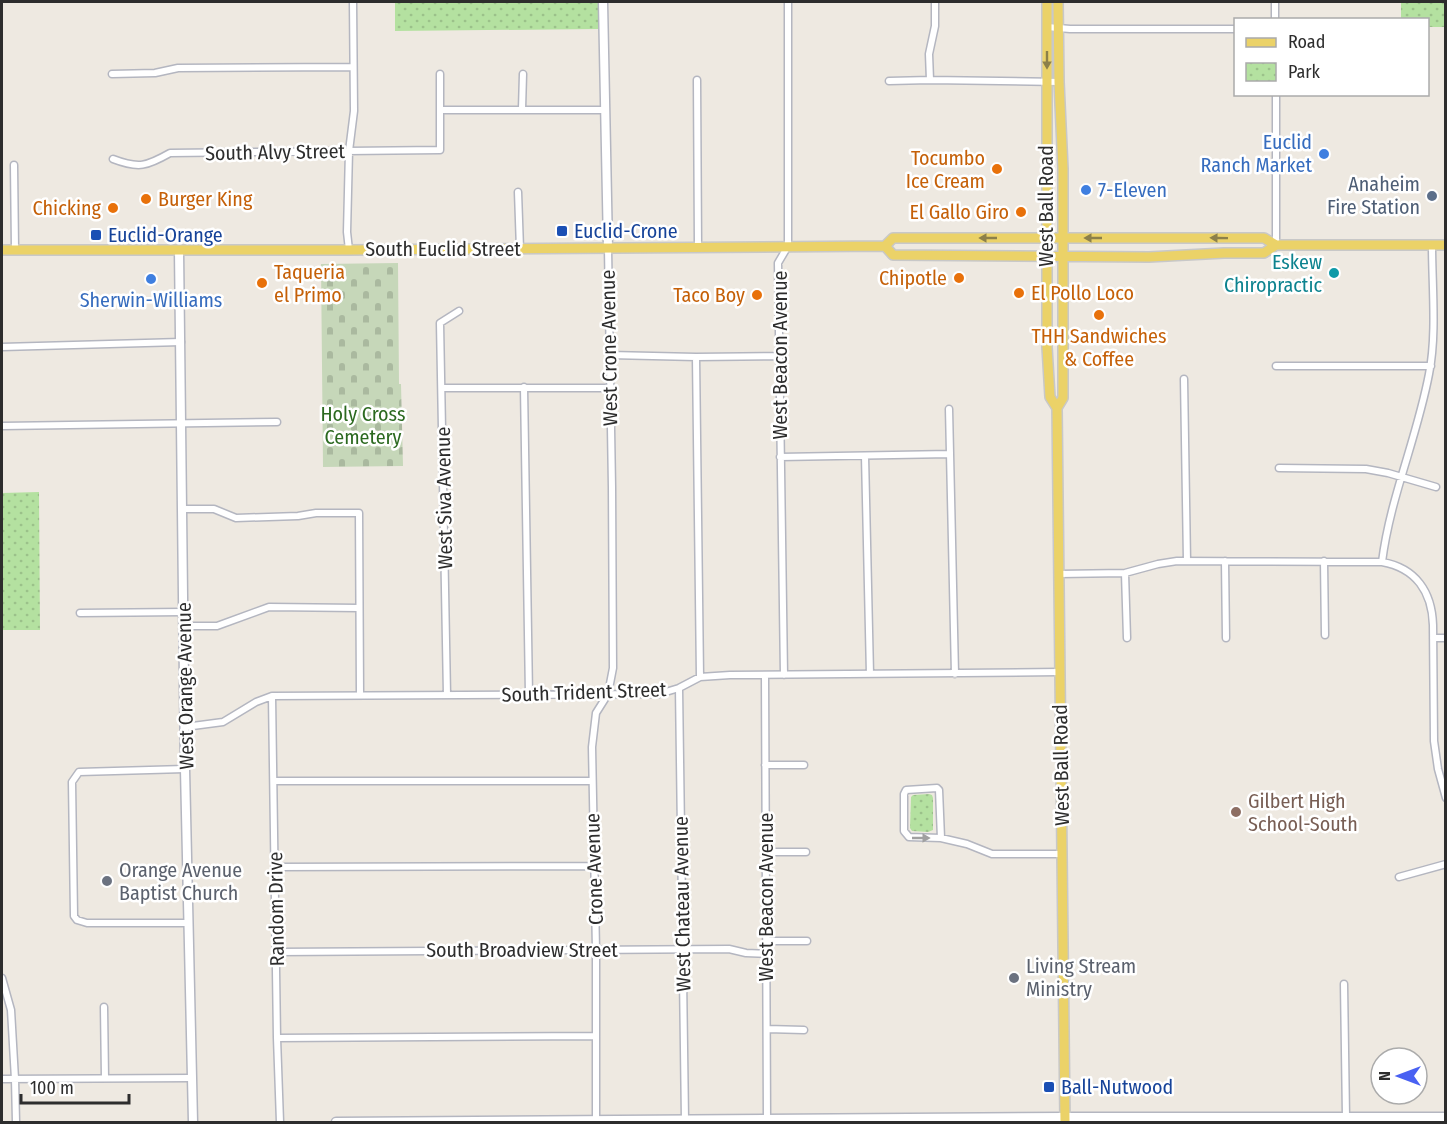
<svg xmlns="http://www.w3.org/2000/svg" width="1447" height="1124" font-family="'Fira Sans Condensed',sans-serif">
	<defs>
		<pattern id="cemetery-stones" width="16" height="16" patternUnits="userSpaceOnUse" patternTransform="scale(1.5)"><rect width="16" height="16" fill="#c6d7b9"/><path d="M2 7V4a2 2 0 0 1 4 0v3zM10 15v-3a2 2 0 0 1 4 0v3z" fill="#aab99f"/></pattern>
		<pattern id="park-dots" width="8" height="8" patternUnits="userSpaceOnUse" patternTransform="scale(1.5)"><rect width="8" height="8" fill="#b4e1a0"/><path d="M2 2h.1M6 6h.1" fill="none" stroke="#9bc18a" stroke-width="1.8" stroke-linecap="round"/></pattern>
	</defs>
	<rect width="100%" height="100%" fill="#eee9e1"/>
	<path fill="url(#cemetery-stones)" d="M 398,263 L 399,384 L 401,384 L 403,466 L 323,467 L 321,264 Z"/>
	<path fill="url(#park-dots)" d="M 395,2 L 598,2 L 598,29 L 395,31 Z
		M 1401,2 L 1445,2 L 1445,27 L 1428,27 L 1428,20 L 1401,19 Z
		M 39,492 L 40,630 L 2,630 L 2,493 Z
		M 929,794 L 932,795 L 933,798 L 933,830 L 928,832 L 912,831 L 910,828 L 911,797 L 913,795 Z"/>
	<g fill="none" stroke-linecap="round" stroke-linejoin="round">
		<g stroke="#b4b6c0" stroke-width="9">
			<path id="street" d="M 1275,2 L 1275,20
				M 1047,27 L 1070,29 L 1236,29
				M 112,74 L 155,73 L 178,68 L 353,67
				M 697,80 L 698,247
				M 930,80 L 929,54 L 935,26 L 935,2
				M 889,81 L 930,80 L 1059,82
				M 1276,94 L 1276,245
				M 522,109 L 523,74
				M 441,110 L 605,110
				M 113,159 C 139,169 147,166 170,153 L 440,150 L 440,74
				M 14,165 L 15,249
				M 518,192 L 520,249
				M 1432,245 C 1432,285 1437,335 1429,374 C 1417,438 1390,498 1382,562 C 1416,568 1432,592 1433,625 L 1434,741 L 1438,769 L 1446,798
				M 349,250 L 347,232 L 349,151 L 354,111 L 353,2
				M 2,347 L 181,342
				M 610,355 L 696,357 L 779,356
				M 696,357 L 700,677
				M 1276,366 L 1431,366
				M 1184,379 L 1187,561
				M 524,387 L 529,695
				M 442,388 L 610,388
				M 949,409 L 955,674
				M 2,426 L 277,422
				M 865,456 L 870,674
				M 780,457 L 950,454
				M 1279,468 L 1366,469 L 1388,473 L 1436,487
				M 183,509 L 214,509 L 236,518 L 298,516 L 316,513 L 359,513 L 360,695
				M 1225,561 L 1226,638
				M 1324,561 L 1325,635
				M 1125,573 L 1127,638
				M 1059,574 L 1125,573 L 1158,564 L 1177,561 L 1382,562
				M 80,613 L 184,612
				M 184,626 L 217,626 L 269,607 L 359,608
				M 1433,638 L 1446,638
				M 765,675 L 767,1119
				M 784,675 L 778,263 L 788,246 L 788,2
				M 679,688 L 685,1120
				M 447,695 L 440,323 L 459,311
				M 272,696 L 277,1038 L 280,1122
				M 185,727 L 223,722 L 256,702 L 272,696 L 659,694 L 679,688 L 700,677 L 730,675 L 1060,672
				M 765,765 L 804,765
				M 185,769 L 79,772 L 72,782 L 74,916 L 77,920 L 87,923 L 188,923
				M 274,781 L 592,781
				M 941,838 L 939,790 L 937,788 L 906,790 L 904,794 L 904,831 L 909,837 L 941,838 L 967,844 L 992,854 L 1062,854
				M 766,852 L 806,852
				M 276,867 L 594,866
				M 1399,877 L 1446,864
				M 766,941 L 807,941
				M 276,952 L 729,949 L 746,953 L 767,954
				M 2,978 L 11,1010 L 15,1079 L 16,1122
				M 1344,984 L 1346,1117
				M 104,1007 L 105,1078
				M 767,1029 L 804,1030
				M 277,1038 L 596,1036
				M 2,1079 L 192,1078
				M 596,1121 L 596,950 L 592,747 L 596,713 L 608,694 L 613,668 L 612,487 L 608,248"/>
		</g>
		<g stroke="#b4b6c0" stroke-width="11">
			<path id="secondary" d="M 603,2 L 608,248
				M 179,250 L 185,769 L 193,1122
				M 336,1122 L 1065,1117 L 1446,1117"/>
		</g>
		<g stroke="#c8c8c8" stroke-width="12">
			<path id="primary" d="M 1047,2 L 1047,347 L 1050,397 L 1057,408
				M 1058,2 L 1059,82 L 1063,169 L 1063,398 L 1057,408 L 1065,1122
				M 885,246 L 893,255 L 1149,257 L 1224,253 L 1264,253 L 1276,245
				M 2,250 L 349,250 L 885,246 L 893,238 L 1264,238 L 1276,245 L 1446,245"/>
		</g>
		<use href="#street" stroke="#fff" stroke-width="6"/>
		<use href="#secondary" stroke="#fff" stroke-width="8"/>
		<use href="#primary" stroke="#ebd268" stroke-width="9"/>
	</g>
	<defs><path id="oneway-solid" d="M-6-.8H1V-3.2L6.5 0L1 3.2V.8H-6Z" transform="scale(1.5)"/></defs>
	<g fill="#8c804a">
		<use href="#oneway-solid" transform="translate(1047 60) rotate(90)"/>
		<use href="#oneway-solid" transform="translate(988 238) rotate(-180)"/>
		<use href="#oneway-solid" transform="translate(1093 238) rotate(180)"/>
		<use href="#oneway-solid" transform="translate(1219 238) rotate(-179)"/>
	</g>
	<use fill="#a0a0a0" href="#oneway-solid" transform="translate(921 838)"/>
	<g fill="#3f7fe0" stroke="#fff" stroke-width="2">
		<circle cx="1324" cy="154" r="6"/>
		<circle cx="1086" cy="190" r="6"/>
		<circle cx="151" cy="279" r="6"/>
	</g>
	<g fill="#e8710a" stroke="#fff" stroke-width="2">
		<circle cx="997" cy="169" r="6"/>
		<circle cx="146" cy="199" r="6"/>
		<circle cx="113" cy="208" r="6"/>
		<circle cx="1021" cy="212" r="6"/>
		<circle cx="959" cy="278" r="6"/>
		<circle cx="262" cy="283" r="6"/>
		<circle cx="1019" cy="293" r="6"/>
		<circle cx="757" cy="295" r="6"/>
		<circle cx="1099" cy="315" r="6"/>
	</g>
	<circle fill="#5c6f8a" stroke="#fff" stroke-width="2" cx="1432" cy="196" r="6"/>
	<g fill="#1a4fb4" stroke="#fff" stroke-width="2">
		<rect x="556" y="225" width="12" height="12" rx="3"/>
		<rect x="90" y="229" width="12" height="12" rx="3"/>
		<rect x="1043" y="1081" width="12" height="12" rx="3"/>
	</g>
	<circle fill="#0f9aa8" stroke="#fff" stroke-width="2" cx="1334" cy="273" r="6"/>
	<circle fill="#8d6e63" stroke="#fff" stroke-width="2" cx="1236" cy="812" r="6"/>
	<g fill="#6b7280" stroke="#fff" stroke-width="2">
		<circle cx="107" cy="881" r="6"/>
		<circle cx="1014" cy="978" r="6"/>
	</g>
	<g text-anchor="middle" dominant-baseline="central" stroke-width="5" stroke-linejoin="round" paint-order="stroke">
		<g font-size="20" fill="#366cbe" stroke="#fff" text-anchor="end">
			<text x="1312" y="142">Euclid<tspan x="1312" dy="23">Ranch Market</tspan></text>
			<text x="1098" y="190" text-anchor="start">7-Eleven</text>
			<text x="151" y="300" text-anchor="middle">Sherwin-Williams</text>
		</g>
		<g font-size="20" fill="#2d2d2d" stroke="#fff">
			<text transform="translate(275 152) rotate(-1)">South Alvy Street</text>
			<text transform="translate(1046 206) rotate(-90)">West Ball Road</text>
			<text x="443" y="249">South Euclid Street</text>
			<text transform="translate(609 348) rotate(-91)">West Crone Avenue</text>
			<text transform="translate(780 355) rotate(-90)">West Beacon Avenue</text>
			<text transform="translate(444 498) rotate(-91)">West Siva Avenue</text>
			<text transform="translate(185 686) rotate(-91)">West Orange Avenue</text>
			<text transform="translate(584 692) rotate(-2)">South Trident Street</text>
			<text transform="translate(1061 765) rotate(-91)">West Ball Road</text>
			<text transform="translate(594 869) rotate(-92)">Crone Avenue</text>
			<text transform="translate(766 897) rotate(-90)">West Beacon Avenue</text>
			<text transform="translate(682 904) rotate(-91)">West Chateau Avenue</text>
			<text transform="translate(276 909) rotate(-91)">Random Drive</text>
			<text x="522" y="950">South Broadview Street</text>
		</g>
		<g font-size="20" fill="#c56008" stroke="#fff" text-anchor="end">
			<text x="985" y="158">Tocumbo<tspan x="985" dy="23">Ice Cream</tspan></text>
			<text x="158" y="199" text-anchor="start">Burger King</text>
			<text x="101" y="208">Chicking</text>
			<text x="1009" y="212">El Gallo Giro</text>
			<text x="274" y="272" text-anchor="start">Taqueria<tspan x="274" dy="23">el Primo</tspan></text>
			<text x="947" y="278">Chipotle</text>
			<text x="1031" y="293" text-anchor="start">El Pollo Loco</text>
			<text x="745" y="295">Taco Boy</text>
			<text x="1099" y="336" text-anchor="middle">THH Sandwiches<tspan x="1099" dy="23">&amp; Coffee</tspan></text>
		</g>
		<g font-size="20" fill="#4e5e75" stroke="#fff" text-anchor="end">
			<text x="1420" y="184">Anaheim<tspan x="1420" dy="23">Fire Station</tspan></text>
		</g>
		<g font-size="20" fill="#164399" stroke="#fff" text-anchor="start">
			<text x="574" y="231">Euclid-Crone</text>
			<text x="108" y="235">Euclid-Orange</text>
			<text x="1061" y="1087">Ball-Nutwood</text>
		</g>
		<g font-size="20" fill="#0d838f" stroke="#fff" text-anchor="end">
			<text x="1322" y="262">Eskew<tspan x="1322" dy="23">Chiropractic</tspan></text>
		</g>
		<g font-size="20" fill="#2b691f" stroke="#fff">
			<text x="363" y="414">Holy Cross<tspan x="363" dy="23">Cemetery</tspan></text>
		</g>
		<g font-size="20" fill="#785e54" stroke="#fff" text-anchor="start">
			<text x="1248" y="801">Gilbert High<tspan x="1248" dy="23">School-South</tspan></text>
		</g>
		<g font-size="20" fill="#5b616d" stroke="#fff" text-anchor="start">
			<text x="119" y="870">Orange Avenue<tspan x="119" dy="23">Baptist Church</tspan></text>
			<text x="1026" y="966">Living Stream<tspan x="1026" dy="23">Ministry</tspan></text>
		</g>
	</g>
	<rect width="1447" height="1124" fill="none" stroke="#2d2d2d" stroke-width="6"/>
	<rect x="1234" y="18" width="195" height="78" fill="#ffffff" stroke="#ababab" stroke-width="1.5"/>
	<rect x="1246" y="38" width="30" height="9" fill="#ebd268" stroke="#ababab" stroke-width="1.5"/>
	<text x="1288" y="48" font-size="18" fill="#2d2d2d">Road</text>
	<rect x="1246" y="63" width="30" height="18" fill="url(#park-dots)" stroke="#ababab" stroke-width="1.5"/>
	<text x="1288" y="78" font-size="18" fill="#2d2d2d">Park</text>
	<g transform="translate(1399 1076) rotate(270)"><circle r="28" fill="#ffffff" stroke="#ababab" stroke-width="1.5"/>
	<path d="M0-4.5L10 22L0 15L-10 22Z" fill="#4961f2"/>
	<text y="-9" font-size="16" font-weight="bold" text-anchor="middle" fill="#2d2d2d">N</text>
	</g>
	<path d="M21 1094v9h108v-9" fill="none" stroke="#2d2d2d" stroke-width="3"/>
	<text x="30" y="1094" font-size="18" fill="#2d2d2d" stroke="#ffffff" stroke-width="4.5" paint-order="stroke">100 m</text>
</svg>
